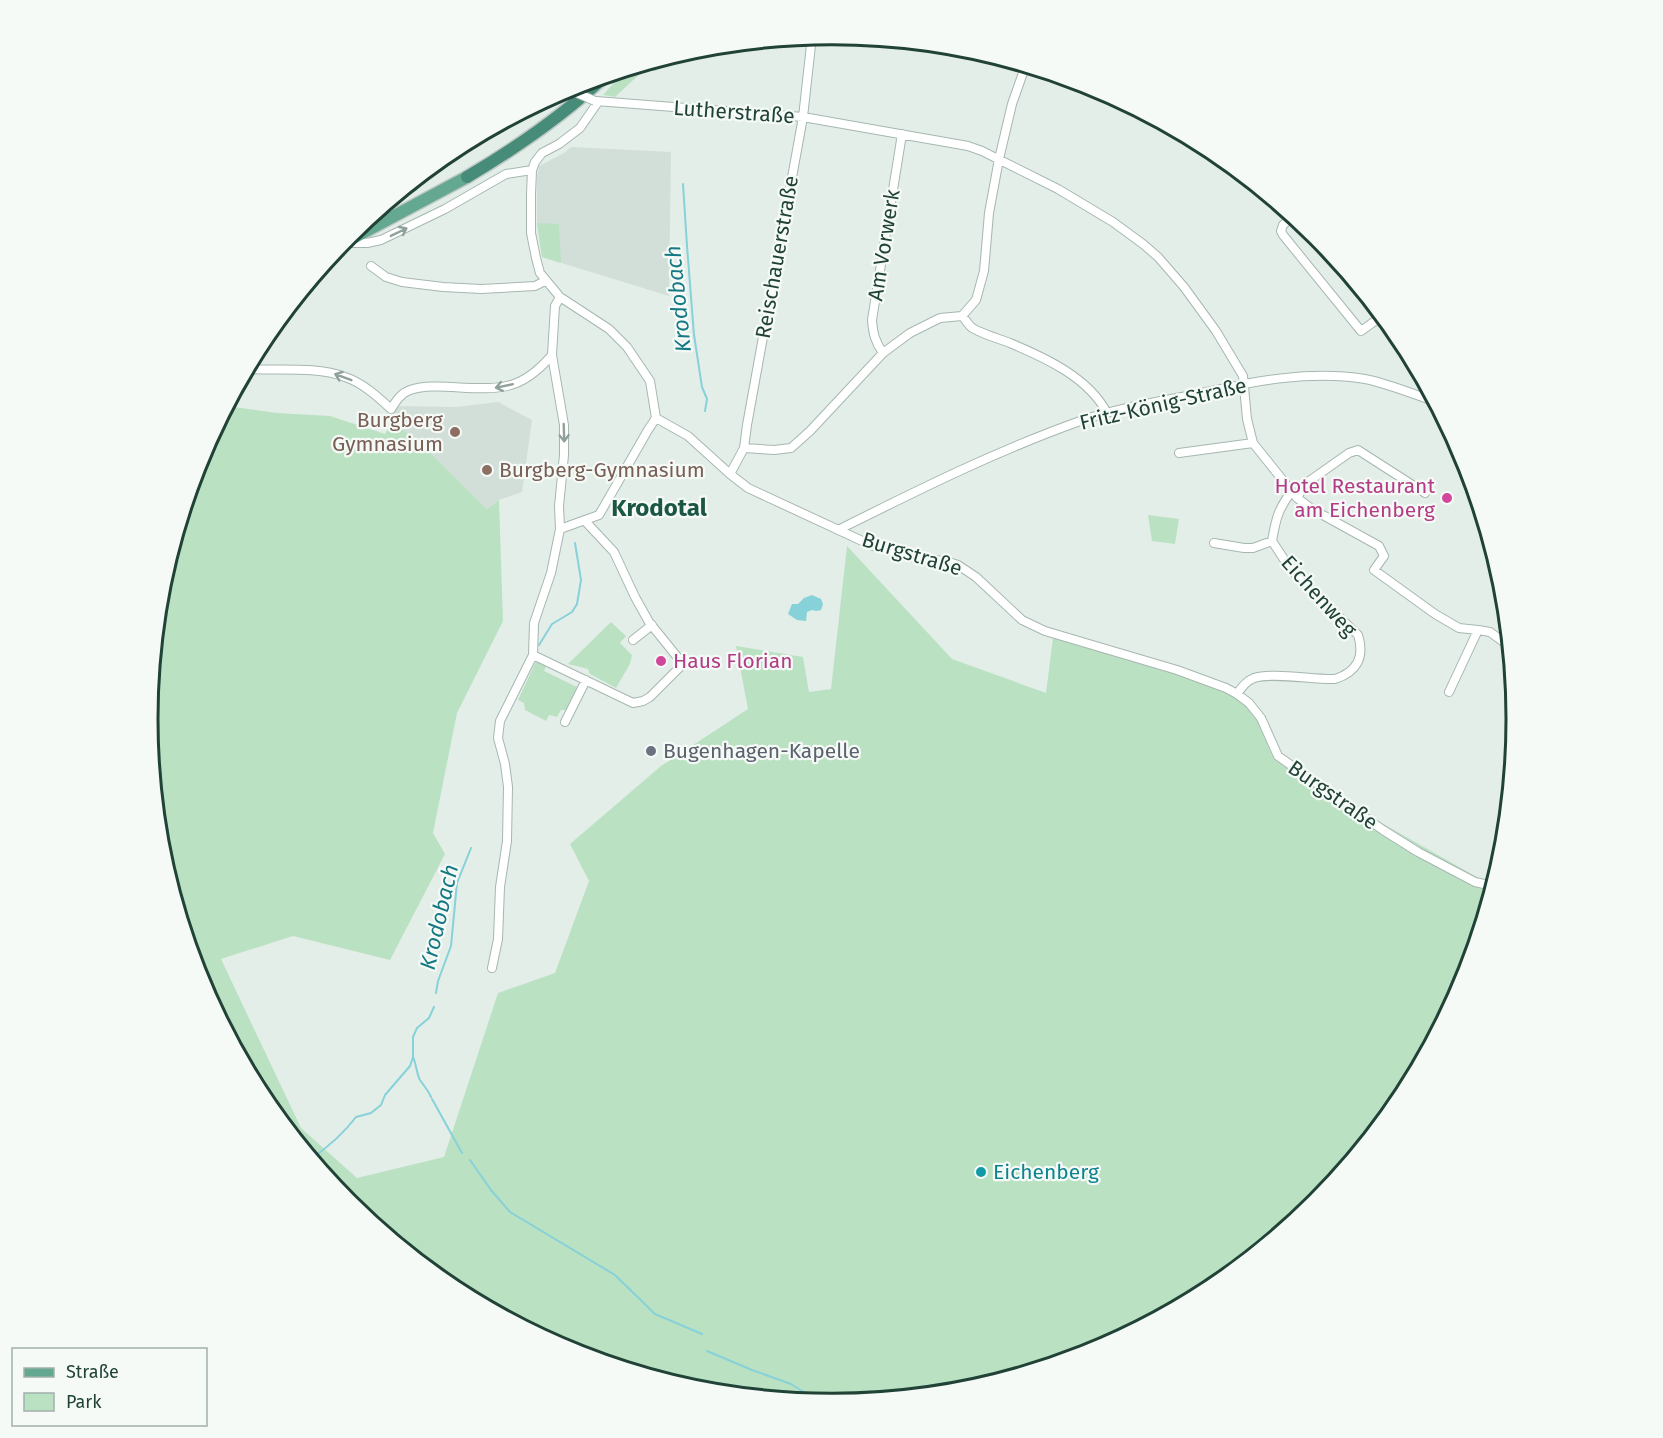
<svg xmlns="http://www.w3.org/2000/svg" width="1663" height="1438" font-family="'Fira Sans',sans-serif">
	<rect width="100%" height="100%" fill="#e4eee9"/>
	<path fill="#d1dfd8" d="M 571,147 L 671,152 L 669,296 L 542,257 L 537,223 L 537,177 L 539,166 L 564,153 Z
		M 498,402 L 532,420 L 522,492 L 499,500 L 487,509 L 426,449 L 396,424 L 393,417 L 397,406 L 456,407 Z"/>
	<path fill="#bbe1c3" d="M 667,57 L 656,71 L 644,70 L 615,97 L 603,95 L 625,70 Z
		M 415,185 L 418,190 L 394,204 L 374,213 L 404,189 Z
		M 537,223 L 559,224 L 561,263 L 542,257 Z
		M 226,406 L 277,413 L 330,416 L 385,434 L 388,429 L 396,424 L 426,449 L 487,509 L 499,500 L 503,621 L 457,713 L 433,833 L 445,854 L 390,960 L 293,936 L 221,959 L 301,1128 L 357,1178 L 444,1157 L 498,993 L 555,973 L 589,881 L 570,844 L 661,766 L 748,709 L 736,646 L 803,657 L 809,692 L 831,689 L 847,546 L 952,659 L 1046,693 L 1053,638 L 1218,686 L 1242,702 L 1258,720 L 1272,755 L 1277,760 L 1306,780 L 1475,876 L 1493,885 L 1464,981 L 1400,1100 L 1315,1203 L 1211,1288 L 1093,1352 L 965,1390 L 831,1403 L 698,1390 L 569,1351 L 451,1288 L 347,1203 L 262,1099 L 199,981 L 160,852 L 147,719 L 160,585 L 199,457 Z
		M 1148,515 L 1179,519 L 1175,544 L 1152,541 Z
		M 611,622 L 626,636 L 620,643 L 632,655 L 630,664 L 616,688 L 590,674 L 588,669 L 568,664 Z
		M 537,659 L 547,664 L 544,671 L 577,687 L 568,710 L 561,710 L 557,717 L 549,715 L 546,721 L 525,710 L 524,703 L 518,700 Z"/>
	<path fill="#87d1d8" d="M 812,595 L 821,599 L 823,604 L 821,610 L 816,611 L 812,610 L 807,612 L 806,621 L 797,620 L 788,614 L 792,604 L 798,604 L 804,598 Z"/>
	<g fill="none" stroke-linecap="round" stroke-linejoin="round">
		<path stroke="#87d1d8" stroke-width="2" d="M 683,184 L 687,246 L 694,335 L 702,387 L 707,399 L 705,411
			M 539,645 L 552,624 L 572,612 L 577,604 L 581,580 L 575,543
			M 436,993 L 438,981 L 451,946 L 457,883 L 471,848
			M 413,1057 C 416,1063 417,1075 420,1080 C 424,1086 428,1090 431,1097
			M 432,1099 L 462,1153
			M 311,1159 C 328,1147 344,1133 356,1117 L 371,1113 L 381,1105 L 385,1095 L 410,1066 L 413,1057 L 413,1037 L 417,1028 L 429,1018 L 434,1007
			M 470,1160 L 491,1190 L 510,1212 L 615,1275 L 655,1314 L 702,1334
			M 707,1351 L 752,1370 L 791,1384 L 821,1403"/>
		<g stroke="#a6b7b0" stroke-width="10">
			<path id="minor" d="M 995,57 L 1024,70
				M 596,101 L 803,117 L 968,146 L 982,151 L 1058,189 L 1113,222 L 1143,244 L 1158,257 L 1184,287 L 1216,331 L 1243,376 L 1247,419 L 1253,443 L 1297,498 L 1312,509 L 1379,546 L 1384,556 L 1374,570 L 1435,614 L 1459,628 L 1478,630
				M 598,102 L 580,128 L 559,144 L 542,153 L 535,162 L 532,170 L 531,194 L 531,233 L 536,258 L 540,273 L 560,297 L 609,329 L 627,347 L 650,381 L 656,418 L 688,436 L 730,474 L 748,488 L 873,546 L 909,556 L 949,562 L 958,565 L 976,577 L 1022,620 L 1045,631 L 1177,670 L 1226,688 L 1237,694 L 1249,703 L 1261,718 L 1278,756 L 1383,830 L 1418,852 L 1475,882 L 1493,886
				M 372,215 L 392,214
				M 1293,216 L 1283,225 L 1281,231 L 1283,235 L 1361,331 L 1382,316
				M 346,243 L 367,243 L 381,240 L 445,209 L 506,174 L 532,170
				M 371,266 L 386,277 L 402,282 L 443,287 L 481,289 L 535,286 L 545,281
				M 962,316 L 976,300 L 984,271 L 989,213 L 999,159 L 1012,104 L 1024,70 L 1027,67
				M 883,353 C 875,342 873,333 872,320 L 902,134
				M 246,369 C 277,371 316,366 345,377 C 363,383 378,397 391,409 C 396,401 401,393 410,390 C 436,381 477,393 507,386 C 526,382 540,369 552,355
				M 1425,398 L 1428,389
				M 744,448 L 774,450 L 791,448 L 810,431 L 883,353 L 910,333 L 940,318 L 962,316 C 965,319 968,324 971,327 C 979,333 1000,339 1010,343 C 1046,358 1089,378 1107,413
				M 1179,453 L 1253,443
				M 730,474 L 744,448 L 747,425 L 803,117 L 812,36
				M 1297,498 L 1305,484 L 1349,453 L 1358,450 L 1425,493
				M 560,529 L 599,515 L 648,430 L 656,418
				M 838,530 C 918,490 998,450 1083,420 C 1121,407 1163,401 1202,393 C 1255,381 1310,370 1365,379 C 1386,383 1413,394 1434,401
				M 1214,543 L 1244,548 L 1253,548 L 1272,541
				M 633,640 L 652,625
				M 533,655 L 633,703 L 643,701 L 650,697 L 683,664 L 649,622 L 635,597 L 614,552 L 585,521
				M 1449,692 L 1478,630 L 1490,632 L 1509,646
				M 1237,694 C 1242,687 1246,681 1254,678 C 1271,672 1315,680 1335,679 C 1357,672 1365,657 1358,635 L 1291,570 L 1272,541 C 1276,518 1278,510 1291,492
				M 565,722 L 586,680
				M 492,968 L 498,939 L 500,887 L 507,841 L 508,787 L 505,764 L 498,738 L 500,721 L 533,655 L 534,623 L 551,573 L 560,529 L 559,506 L 564,455 L 564,425 L 552,355 L 555,306 L 560,297"/>
		</g>
		<g stroke="#c1cac7" stroke-width="15">
			<path id="primary" d="M 340,245 L 467,177"/>
		</g>
		<g stroke="#c1cac7" stroke-width="15">
			<path id="trunk" d="M 467,177 C 516,148 563,116 605,76"/>
		</g>
		<use href="#minor" stroke="#fff" stroke-width="8"/>
		<use href="#primary" stroke="#64a892" stroke-width="12"/>
		<use href="#trunk" stroke="#478c78" stroke-width="12"/>
		<g stroke="#a6b7b0" stroke-width="10" stroke-linecap="butt">
			<path id="minor-bridge" d="M 570,90 L 595,101"/>
		</g>
		<use href="#minor-bridge" stroke="#fff" stroke-width="8"/>
	</g>
	<defs><path id="oneway-shaft" d="M-6 0H5M1.5-3L5.5 0L1.5 3" fill="none" stroke-width="1.6" stroke-linecap="round" stroke-linejoin="round" transform="scale(1.5)"/></defs>
	<g stroke="#90a09b">
		<use href="#oneway-shaft" transform="translate(399 232) rotate(-26)"/>
		<use href="#oneway-shaft" transform="translate(343 377) rotate(-159)"/>
		<use href="#oneway-shaft" transform="translate(504 386) rotate(168)"/>
		<use href="#oneway-shaft" transform="translate(564 433) rotate(88)"/>
	</g>
	<g fill="#8d6e63" stroke="#f5faf7" stroke-width="2">
		<circle cx="455" cy="432" r="6"/>
		<circle cx="487" cy="470" r="6"/>
	</g>
	<g fill="#d1479c" stroke="#f5faf7" stroke-width="2">
		<circle cx="1447" cy="498" r="6"/>
		<circle cx="661" cy="661" r="6"/>
	</g>
	<circle fill="#6b7280" stroke="#f5faf7" stroke-width="2" cx="651" cy="751" r="6"/>
	<circle fill="#0f9aa8" stroke="#f5faf7" stroke-width="2" cx="981" cy="1172" r="6"/>
	<g text-anchor="middle" dominant-baseline="central" stroke-width="4.5" stroke-linejoin="round" paint-order="stroke">
		<g font-size="21" fill="#214237" stroke="#f5faf7">
			<text transform="translate(734 112) rotate(4)">Lutherstraße</text>
			<text transform="translate(884 245) rotate(-81)">Am Vorwerk</text>
			<text transform="translate(777 257) rotate(-80)">Reischauerstraße</text>
			<text transform="translate(1163 404) rotate(-13)">Fritz-König-Straße</text>
			<text transform="translate(912 554) rotate(17)">Burgstraße</text>
			<text transform="translate(1319 596) rotate(48)">Eichenweg</text>
			<text transform="translate(1333 795) rotate(35)">Burgstraße</text>
		</g>
		<g font-size="21" fill="#785e54" stroke="#f5faf7" text-anchor="end">
			<text x="443" y="420">Burgberg<tspan x="443" dy="24">Gymnasium</tspan></text>
			<text x="499" y="470" text-anchor="start">Burgberg-Gymnasium</text>
		</g>
		<g font-size="21" fill="#b23c85" stroke="#f5faf7" text-anchor="end">
			<text x="1435" y="486">Hotel Restaurant<tspan x="1435" dy="24">am Eichenberg</tspan></text>
			<text x="673" y="661" text-anchor="start">Haus Florian</text>
		</g>
		<g font-size="21" fill="#5b616d" stroke="#f5faf7" text-anchor="start">
			<text x="663" y="751">Bugenhagen-Kapelle</text>
		</g>
		<g font-size="21" fill="#0d838f" stroke="#f5faf7" text-anchor="start">
			<text x="993" y="1172">Eichenberg</text>
		</g>
		<g font-size="22" font-style="italic" fill="#157984" stroke="#f5faf7">
			<text transform="translate(678 299) rotate(-96)">Krodobach</text>
			<text transform="translate(439 917) rotate(-77)">Krodobach</text>
		</g>
		<g font-size="24" font-weight="bold" fill="#1b5644" stroke="#f5faf7">
			<text x="659" y="508">Krodotal</text>
		</g>
	</g>
	<path d="M0 0H1663V1438H0ZM158 719a674 674 0 1 1 1348 0a674 674 0 1 1-1348 0Z" fill="#f5faf7" fill-rule="evenodd"/>
	<path fill="none" stroke="#214237" stroke-width="3" d="M158 719a674 674 0 1 1 1348 0a674 674 0 1 1-1348 0Z"/>
	<rect x="12" y="1348" width="195" height="78" fill="#f5faf7" stroke="#a0b0aa" stroke-width="1.5"/>
	<rect x="24" y="1368" width="30" height="9" fill="#64a892" stroke="#a0b0aa" stroke-width="1.5"/>
	<text x="66" y="1378" font-size="18" fill="#214237">Straße</text>
	<rect x="24" y="1393" width="30" height="18" fill="#bbe1c3" stroke="#a0b0aa" stroke-width="1.5"/>
	<text x="66" y="1408" font-size="18" fill="#214237">Park</text>
</svg>
